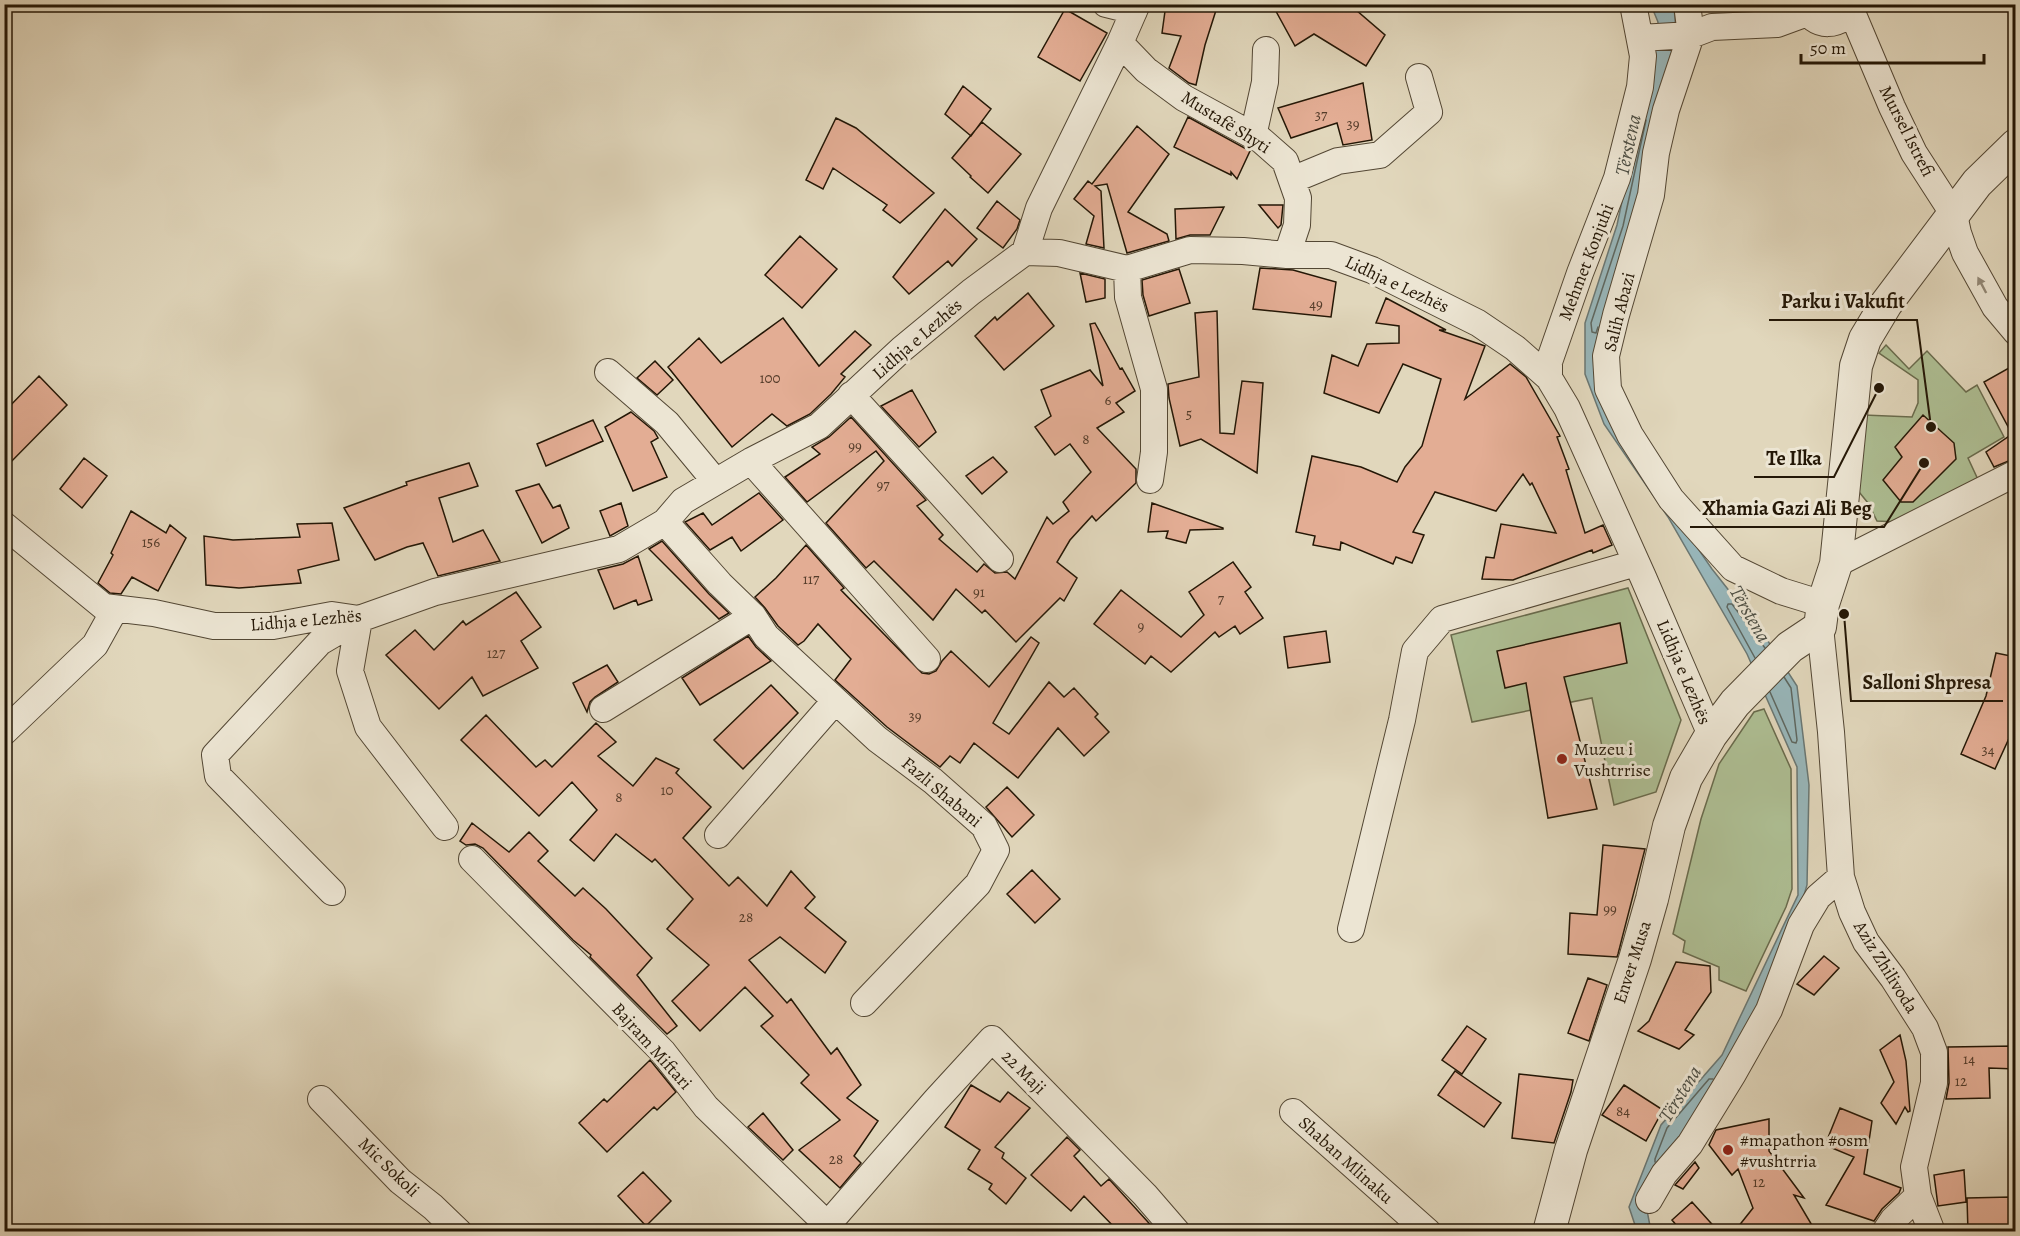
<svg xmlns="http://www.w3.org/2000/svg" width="2020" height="1236" font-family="Alegreya,serif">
	<rect width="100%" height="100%" fill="#e1d7bc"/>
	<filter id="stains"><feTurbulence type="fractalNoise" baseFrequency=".00333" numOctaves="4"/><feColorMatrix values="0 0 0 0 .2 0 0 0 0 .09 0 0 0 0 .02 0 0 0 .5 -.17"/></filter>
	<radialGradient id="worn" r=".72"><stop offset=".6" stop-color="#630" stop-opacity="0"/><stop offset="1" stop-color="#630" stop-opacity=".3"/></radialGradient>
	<path fill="#aebf94" stroke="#696b4d" stroke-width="1.5" d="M 1886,345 L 1909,369 L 1927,351 L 1966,392 L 1977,385 L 2004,437 L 1968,458 L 1980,484 L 1898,522 L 1877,521 L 1868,503 L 1855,487 L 1864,415 L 1912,417 L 1918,403 L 1918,380 L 1879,353 Z
		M 1628,588 L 1681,720 L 1656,792 L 1614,805 L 1592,698 L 1472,722 L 1451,635 Z
		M 1764,709 L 1791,769 L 1792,889 L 1786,907 L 1746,991 L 1719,980 L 1719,967 L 1683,952 L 1685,941 L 1673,934 L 1701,819 L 1719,764 L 1754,712 Z"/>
	<path fill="#98b7bb" stroke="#6a7773" stroke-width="1.5" d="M 1651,5 L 1674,5 L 1677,47 L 1645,201 L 1595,356 L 1623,440 L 1712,569 L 1764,635 L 1797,686 L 1809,785 L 1807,885 L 1787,952 L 1743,1051 L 1644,1195 L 1651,1231 L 1637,1231 L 1629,1207 L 1661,1125 L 1722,1055 L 1798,895 L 1797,767 L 1747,654 L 1668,517 L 1604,424 L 1585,374 L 1585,323 L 1617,225 L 1655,45 L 1658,22 Z"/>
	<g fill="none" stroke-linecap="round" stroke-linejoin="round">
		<path stroke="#5e6760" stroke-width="1.5" d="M 1598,327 L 1596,333 L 1592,332 L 1591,323 L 1623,226 L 1646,120
			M 1755,658 L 1727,607 L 1728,604 L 1732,604 L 1765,648
			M 1770,692 L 1792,742 L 1796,743 L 1797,740 L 1791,688 L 1784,677
			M 1655,1162 L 1655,1159 L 1667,1128 L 1709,1079 L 1713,1079"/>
	</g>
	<path fill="#e3ad94" stroke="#241706" stroke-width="1.5" d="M 1166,4 L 1218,4 L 1205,45 L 1196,85 L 1189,83 L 1169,68 L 1181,36 L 1162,33 Z
		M 1272,4 L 1349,4 L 1385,35 L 1366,66 L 1314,34 L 1295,46 Z
		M 1065,9 L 1107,33 L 1080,81 L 1038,57 Z
		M 1363,83 L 1372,140 L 1343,145 L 1337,123 L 1291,138 L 1278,108 Z
		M 963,86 L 991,109 L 971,136 L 945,114 Z
		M 1188,117 L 1250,151 L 1237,179 L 1231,172 L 1231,175 L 1174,147 Z
		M 836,118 L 856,128 L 934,193 L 900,223 L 883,210 L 887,205 L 833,168 L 823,189 L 806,180 Z
		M 982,122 L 1021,154 L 988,193 L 970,177 L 971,176 L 952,158 Z
		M 1137,126 L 1169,154 L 1128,212 L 1167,234 L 1169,241 L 1127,253 L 1107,184 L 1095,186 L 1101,191 L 1104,248 L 1086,244 L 1094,216 L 1074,199 L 1088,181 L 1092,184 Z
		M 997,201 L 1020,220 L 1017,229 L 1003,248 L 977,228 Z
		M 1259,205 L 1283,205 L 1281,225 L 1278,228 Z
		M 1224,207 L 1210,235 L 1190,235 L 1176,239 L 1175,209 Z
		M 945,209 L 977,239 L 952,266 L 948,261 L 909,294 L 893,277 Z
		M 800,236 L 837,269 L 802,308 L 765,275 Z
		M 1260,268 L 1293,270 L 1336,282 L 1331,317 L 1253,309 Z
		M 1179,269 L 1190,303 L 1149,316 L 1143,295 L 1142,280 Z
		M 1080,273 L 1105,279 L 1105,298 L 1086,302 Z
		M 1028,293 L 1054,326 L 1004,370 L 975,336 L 995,317 L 997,320 Z
		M 1386,298 L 1446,330 L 1439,330 L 1485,346 L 1465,399 L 1510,364 L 1526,377 L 1560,436 L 1557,437 L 1569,469 L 1566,470 L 1585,533 L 1603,525 L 1612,545 L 1593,553 L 1592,550 L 1513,580 L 1482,579 L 1486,557 L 1494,558 L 1501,524 L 1556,533 L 1532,483 L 1530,485 L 1523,474 L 1496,511 L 1435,492 L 1413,532 L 1424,535 L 1412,563 L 1396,557 L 1393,564 L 1341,542 L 1340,550 L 1313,545 L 1315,536 L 1296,532 L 1312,456 L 1361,467 L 1397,482 L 1405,467 L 1422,446 L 1441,379 L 1403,364 L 1379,413 L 1324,393 L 1332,355 L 1358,366 L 1367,344 L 1399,343 L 1399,326 L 1376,323 Z
		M 1217,311 L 1220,433 L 1234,434 L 1242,381 L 1263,383 L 1257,473 L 1201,439 L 1180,446 L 1169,398 L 1168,384 L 1199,377 L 1195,313 Z
		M 783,318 L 819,366 L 855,331 L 871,345 L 841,374 L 845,377 L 831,394 L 810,414 L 787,426 L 772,414 L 732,447 L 668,367 L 699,338 L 721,363 Z
		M 1095,323 L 1120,369 L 1122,368 L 1135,391 L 1116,403 L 1124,412 L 1097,428 L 1136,469 L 1136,483 L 1096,521 L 1092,516 L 1070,540 L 1057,562 L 1077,578 L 1064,601 L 1060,598 L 1016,642 L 985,610 L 982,613 L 956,589 L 933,620 L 874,561 L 866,568 L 826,523 L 884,461 L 876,451 L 807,502 L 785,477 L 820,454 L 812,447 L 829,437 L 851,417 L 926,500 L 917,506 L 943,535 L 939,539 L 977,572 L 984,564 L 995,573 L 1007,572 L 1015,579 L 1047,517 L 1053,524 L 1069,511 L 1063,502 L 1091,472 L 1070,444 L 1055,455 L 1035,427 L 1051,416 L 1041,390 L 1090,370 L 1103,386 L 1090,324 Z
		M 655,361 L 673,380 L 657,395 L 637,378 Z
		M 2016,364 L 2016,458 L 1994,467 L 1986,452 L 2012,434 L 1984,382 Z
		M 39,376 L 67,405 L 4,469 L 4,412 Z
		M 912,390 L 936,432 L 919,447 L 881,406 Z
		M 631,412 L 654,431 L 658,438 L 651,442 L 667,477 L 633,491 L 605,427 Z
		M 1923,415 L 1954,443 L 1956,459 L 1913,502 L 1901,502 L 1883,480 L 1902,457 L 1895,447 Z
		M 593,420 L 603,441 L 546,466 L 537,444 Z
		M 993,457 L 1007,472 L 982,494 L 966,476 Z
		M 84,458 L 107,476 L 82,508 L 60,489 Z
		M 469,463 L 478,486 L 439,498 L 453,542 L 483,530 L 500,561 L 438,576 L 423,543 L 407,547 L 375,560 L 344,508 L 407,485 L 406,482 Z
		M 539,484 L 553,508 L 560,505 L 569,528 L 542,543 L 516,491 Z
		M 759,493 L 783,520 L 741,551 L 732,537 L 710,550 L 685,522 L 703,513 L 712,525 Z
		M 621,503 L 628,526 L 610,536 L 600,511 Z
		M 1152,503 L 1223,528 L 1223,529 L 1190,530 L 1186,543 L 1166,538 L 1168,531 L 1148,532 Z
		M 131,511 L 166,533 L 170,525 L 186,538 L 158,591 L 132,577 L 121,594 L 110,593 L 98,583 L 113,555 L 111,553 Z
		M 332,523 L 339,560 L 298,570 L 301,583 L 239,588 L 206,585 L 204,536 L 233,540 L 300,537 L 297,524 Z
		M 662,541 L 709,594 L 729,613 L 719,619 L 649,549 Z
		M 806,545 L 844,588 L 841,590 L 922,673 L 929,674 L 936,671 L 942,661 L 951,651 L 989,687 L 1031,637 L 1039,643 L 993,723 L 1009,734 L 1049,682 L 1064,697 L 1074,688 L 1098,714 L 1095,717 L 1109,732 L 1084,756 L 1058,728 L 1018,778 L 974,743 L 960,763 L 950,756 L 940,767 L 887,727 L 835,680 L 851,659 L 818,624 L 804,641 L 798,645 L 778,626 L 765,608 L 755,597 L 776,578 Z
		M 638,556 L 652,600 L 638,605 L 636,600 L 614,609 L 598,570 L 623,564 Z
		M 1233,562 L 1251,587 L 1245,592 L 1263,618 L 1240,634 L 1235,626 L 1219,637 L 1215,632 L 1171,672 L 1151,656 L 1145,664 L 1094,624 L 1121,590 L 1181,637 L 1204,615 L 1189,592 Z
		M 516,592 L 541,627 L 521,641 L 538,668 L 483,696 L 472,677 L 439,709 L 386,655 L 415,630 L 434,650 L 463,621 L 466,625 Z
		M 1620,623 L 1627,663 L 1564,677 L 1597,809 L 1548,818 L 1526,683 L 1505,688 L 1497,651 Z
		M 1326,631 L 1330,662 L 1288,668 L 1284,637 Z
		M 748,636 L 756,647 L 771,661 L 700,705 L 682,678 Z
		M 1996,653 L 2016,657 L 2016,723 L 1995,769 L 1961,754 L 1986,696 Z
		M 607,665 L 618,682 L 595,697 L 590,702 L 587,712 L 573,683 Z
		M 771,685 L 798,713 L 743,769 L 714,740 Z
		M 486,715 L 536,767 L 545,760 L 552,767 L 596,723 L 616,742 L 598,756 L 633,786 L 656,758 L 679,769 L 676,773 L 711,807 L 683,838 L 729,886 L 738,877 L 767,906 L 791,871 L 815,897 L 805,908 L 846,942 L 825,973 L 780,937 L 749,960 L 787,1003 L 791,999 L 831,1054 L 837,1048 L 861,1085 L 847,1098 L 878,1121 L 854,1156 L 861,1163 L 840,1188 L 799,1150 L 840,1120 L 801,1083 L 809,1075 L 761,1026 L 773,1016 L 745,987 L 700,1031 L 672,1001 L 709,965 L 667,929 L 693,899 L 655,859 L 652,862 L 616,834 L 594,861 L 570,840 L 597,810 L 572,782 L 539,816 L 461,740 Z
		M 1007,787 L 1034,815 L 1012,837 L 986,807 Z
		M 472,823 L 509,852 L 529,832 L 548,851 L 538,861 L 575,896 L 583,888 L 606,909 L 652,958 L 637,975 L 677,1026 L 667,1034 L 590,957 L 591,955 L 573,940 L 483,848 L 475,844 L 466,845 L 460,841 Z
		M 1603,845 L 1645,849 L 1618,954 L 1617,957 L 1568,954 L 1570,913 L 1597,915 Z
		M 1032,870 L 1060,899 L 1035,923 L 1007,894 Z
		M 1824,956 L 1839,968 L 1814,995 L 1797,984 Z
		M 1676,962 L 1710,966 L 1711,992 L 1685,1030 L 1694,1035 L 1679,1049 L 1638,1031 L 1649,1021 Z
		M 1588,978 L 1607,985 L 1589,1041 L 1568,1033 Z
		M 1467,1026 L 1486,1039 L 1462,1074 L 1442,1060 Z
		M 1900,1035 L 1906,1061 L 1910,1111 L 1908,1112 L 1905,1107 L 1896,1124 L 1881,1103 L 1894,1082 L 1880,1050 Z
		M 2016,1046 L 2016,1069 L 1989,1068 L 1990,1098 L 1946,1099 L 1949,1083 L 1948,1047 Z
		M 650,1060 L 676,1092 L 657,1110 L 654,1107 L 607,1152 L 579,1123 L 604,1099 L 607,1102 Z
		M 1455,1071 L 1501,1103 L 1484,1127 L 1438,1095 Z
		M 1519,1074 L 1573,1080 L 1571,1092 L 1554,1143 L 1512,1138 Z
		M 971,1085 L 1000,1102 L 1008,1092 L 1030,1108 L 995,1147 L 1004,1153 L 1002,1158 L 1026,1178 L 1006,1204 L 989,1189 L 992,1184 L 968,1169 L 980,1150 L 945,1127 Z
		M 1624,1085 L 1663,1110 L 1646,1141 L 1602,1115 Z
		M 1840,1108 L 1872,1121 L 1864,1174 L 1901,1188 L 1899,1193 L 1882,1209 L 1874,1221 L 1826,1205 L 1854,1157 L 1825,1145 Z
		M 763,1113 L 793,1150 L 783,1160 L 748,1127 Z
		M 1769,1119 L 1769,1151 L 1804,1198 L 1794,1195 L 1816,1232 L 1734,1232 L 1753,1208 L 1738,1169 L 1732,1175 L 1709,1145 L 1716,1130 Z
		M 1067,1137 L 1080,1150 L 1074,1156 L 1101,1186 L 1109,1179 L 1157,1232 L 1119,1232 L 1084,1196 L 1071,1211 L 1031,1175 Z
		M 1695,1162 L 1699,1168 L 1683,1189 L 1675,1185 Z
		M 1964,1170 L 1966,1202 L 1938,1206 L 1934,1175 Z
		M 643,1172 L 671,1201 L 646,1226 L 618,1196 Z
		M 2011,1197 L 2011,1232 L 1968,1232 L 1967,1198 Z
		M 1692,1202 L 1719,1232 L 1682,1232 L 1672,1220 Z"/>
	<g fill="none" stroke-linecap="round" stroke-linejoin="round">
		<g stroke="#534734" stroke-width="28">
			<path id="minor" d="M 1106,4 L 1134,11
				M 1687,4 L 1691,35 L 1666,110 L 1656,153 L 1651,195 L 1616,315 L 1606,356 L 1608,389 L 1630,435 L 1671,499 L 1733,568 L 1781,591 L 1823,604
				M 1804,4 C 1812,30 1844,29 1853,4
				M 1849,14 L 1854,17 L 1892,107 L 1914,153 L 1954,215 L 1958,233 L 1965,253 L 1995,307 L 2016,332
				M 1640,38 L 1691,35 L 1712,27 L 1777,24 L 1807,13
				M 1120,43 L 1146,70 L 1184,98 L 1261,140 L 1285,161 L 1298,198 L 1297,225 L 1287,255
				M 1253,136 L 1265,82 L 1266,50
				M 1292,180 L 1338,161 L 1380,155 L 1429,112 L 1419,77
				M 1025,252 L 1039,208 L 1120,43 L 1137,4
				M 1127,269 L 1128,297 L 1154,389 L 1154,452 L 1150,480
				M 608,372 L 667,423 L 715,481
				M 1549,378 L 1549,362 L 1580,273 L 1617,178 L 1640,87 L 1643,56 L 1633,4
				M 851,395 L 1000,559
				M 751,461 L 927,659
				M 665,522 L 720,584 L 753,616 L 766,636 L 877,739 L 933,781 L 984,826 L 996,850 L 978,884 L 864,1003
				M 4,525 L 104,607 L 154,613 L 214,626 L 273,626 L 332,615 L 359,619 L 435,592 L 619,549 L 665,522 L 683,501 L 751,461 L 819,426 L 902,349 L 971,292 L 1025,252 L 1059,253 L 1127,269 L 1190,250 L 1243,251 L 1287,255 L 1331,255 L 1372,270 L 1478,323 L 1515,348 L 1549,378 L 1567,408 L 1643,577 L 1711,735
				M 1836,564 L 2016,473
				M 1820,627 L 1831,732 L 1841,877 L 1852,912 L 1866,942 L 1893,978 L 1925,1028 L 1934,1052 L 1934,1083 L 1914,1167 L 1918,1196 L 1932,1232
				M 603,709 L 753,616
				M 4,732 L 95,645 L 115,609
				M 718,835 L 835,701
				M 472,859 L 663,1052 L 706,1107 L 835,1232
				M 332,892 L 218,776 L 215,755 L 320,642 L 359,619 L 350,671 L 368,727 L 445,827
				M 1351,929 L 1402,720 L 1415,651 L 1442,619 L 1636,563
				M 321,1099 L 400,1181 L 433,1207 L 459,1232
				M 1293,1112 L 1428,1232
				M 1649,1200 L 1664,1174 L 1690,1144 L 1733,1074 L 1769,1010 L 1801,925 L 1818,897 L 1841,877
				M 828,1224 L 936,1100 L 992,1039 L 1145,1195 L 1177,1232
				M 1885,1232 L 1893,1220 L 1918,1196"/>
		</g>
		<g stroke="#534734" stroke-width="34">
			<path id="tertiary" d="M 1549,1232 L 1571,1150 L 1635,959 L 1652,899 L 1669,826 L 1686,778 L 1711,735 L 1735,703 L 1790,647 L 1820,627 L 1823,604 L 1836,564 L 1856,366 L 1865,339 L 1886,304 L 1977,183 L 2016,145"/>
		</g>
		<use href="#minor" stroke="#ece5d3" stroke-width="26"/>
		<use href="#tertiary" stroke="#ece5d3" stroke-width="32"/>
	</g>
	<defs><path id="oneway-solid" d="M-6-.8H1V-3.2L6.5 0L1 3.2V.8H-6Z" transform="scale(1.5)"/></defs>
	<use fill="#928877" href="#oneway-solid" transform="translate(1982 285) rotate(-118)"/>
	<g fill="#8f2418" stroke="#ece5d3" stroke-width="2">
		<circle cx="1562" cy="759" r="6"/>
		<circle cx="1728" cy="1150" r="6"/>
	</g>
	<g text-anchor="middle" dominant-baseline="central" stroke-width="6" stroke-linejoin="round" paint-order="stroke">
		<g font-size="15" fill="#543c2a">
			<text x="1321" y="115">37</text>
			<text x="1353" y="124">39</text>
			<text x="1316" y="304">49</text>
			<text x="770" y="378">100</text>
			<text x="1108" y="400">6</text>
			<text x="1189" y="414">5</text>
			<text x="1086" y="439">8</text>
			<text x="855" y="446">99</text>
			<text x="883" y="485">97</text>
			<text x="151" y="542">156</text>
			<text x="811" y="579">117</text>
			<text x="979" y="592">91</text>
			<text x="1221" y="599">7</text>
			<text x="1141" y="626">9</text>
			<text x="496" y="653">127</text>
			<text x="915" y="716">39</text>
			<text x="1988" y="750">34</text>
			<text x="667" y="790">10</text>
			<text x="619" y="797">8</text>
			<text x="1610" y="909">99</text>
			<text x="746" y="917">28</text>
			<text x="1969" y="1059">14</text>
			<text x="1961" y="1081">12</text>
			<text x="1623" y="1111">84</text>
			<text x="836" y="1159">28</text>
			<text x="1759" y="1182">12</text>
		</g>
		<g font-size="18" fill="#241706" stroke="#ece5d3">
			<text transform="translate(1226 122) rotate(32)">Mustafë Shyti</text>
			<text transform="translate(1907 131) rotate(63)">Mursel Istrefi</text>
			<text transform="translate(1586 262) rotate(-69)">Mehmet Konjuhi</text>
			<text transform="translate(1397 284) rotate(25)">Lidhja e Lezhës</text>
			<text transform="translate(1619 312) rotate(-76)">Salih Abazi</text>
			<text transform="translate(917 339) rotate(-41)">Lidhja e Lezhës</text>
			<text transform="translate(306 620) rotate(-5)">Lidhja e Lezhës</text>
			<text transform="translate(1684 672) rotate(67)">Lidhja e Lezhës</text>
			<text transform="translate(942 792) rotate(40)">Fazli Shabani</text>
			<text transform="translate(1632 962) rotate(-72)">Enver Musa</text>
			<text transform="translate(1886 967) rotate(58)">Aziz Zhilivoda</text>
			<text transform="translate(652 1046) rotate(48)">Bajram Miftari</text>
			<text transform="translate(1024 1072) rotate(45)">22 Maji</text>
			<text transform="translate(1346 1160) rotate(42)">Shaban Mlinaku</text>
			<text transform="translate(389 1167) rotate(44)">Mic Sokoli</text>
		</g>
		<g font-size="18" fill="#241706" stroke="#ece5d3" text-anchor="start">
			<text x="1574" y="749">Muzeu i<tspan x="1574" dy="21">Vushtrrise</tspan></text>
			<text x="1740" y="1140">#mapathon #osm<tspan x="1740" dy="21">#vushtrria</tspan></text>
		</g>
		<g font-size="20" font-style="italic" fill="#4d4f45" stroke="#ece5d3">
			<text transform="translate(1628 145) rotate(-78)">Tërstena</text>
			<text transform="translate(1750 614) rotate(60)">Tërstena</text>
			<text transform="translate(1680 1094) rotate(-58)">Tërstena</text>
		</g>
	</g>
	<path fill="none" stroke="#241706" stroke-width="2" d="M1931 427L1917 320H1769M1879 388L1834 477H1754M1924 463L1884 527H1690M1844 614L1851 701H2003"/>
	<g fill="#241706" stroke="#ece5d3" stroke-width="2">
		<circle cx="1931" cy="427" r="6"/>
		<circle cx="1879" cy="388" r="6"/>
		<circle cx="1924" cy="463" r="6"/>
		<circle cx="1844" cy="614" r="6"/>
	</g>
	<g font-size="20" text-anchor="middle" font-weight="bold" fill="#241706" stroke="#ece5d3" stroke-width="6" stroke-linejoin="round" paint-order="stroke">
		<text x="1843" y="308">Parku i Vakufit</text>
		<text x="1794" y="465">Te Ilka</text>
		<text x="1787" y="515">Xhamia Gazi Ali Beg</text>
		<text x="1927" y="689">Salloni Shpresa</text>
	</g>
	<rect width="2020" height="1236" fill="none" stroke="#e1d7bc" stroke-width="24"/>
	<rect x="6" y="6" width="2008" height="1224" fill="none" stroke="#241706" stroke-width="3"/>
	<rect x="12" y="12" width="1996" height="1212" fill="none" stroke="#241706" stroke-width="1.5"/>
	<path d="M1801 54v9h183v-9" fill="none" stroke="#241706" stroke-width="3"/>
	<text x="1810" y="54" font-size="18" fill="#241706" stroke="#ece5d3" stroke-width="4.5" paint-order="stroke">50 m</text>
	<rect width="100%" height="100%" filter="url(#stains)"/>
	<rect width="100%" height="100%" fill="url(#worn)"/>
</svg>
